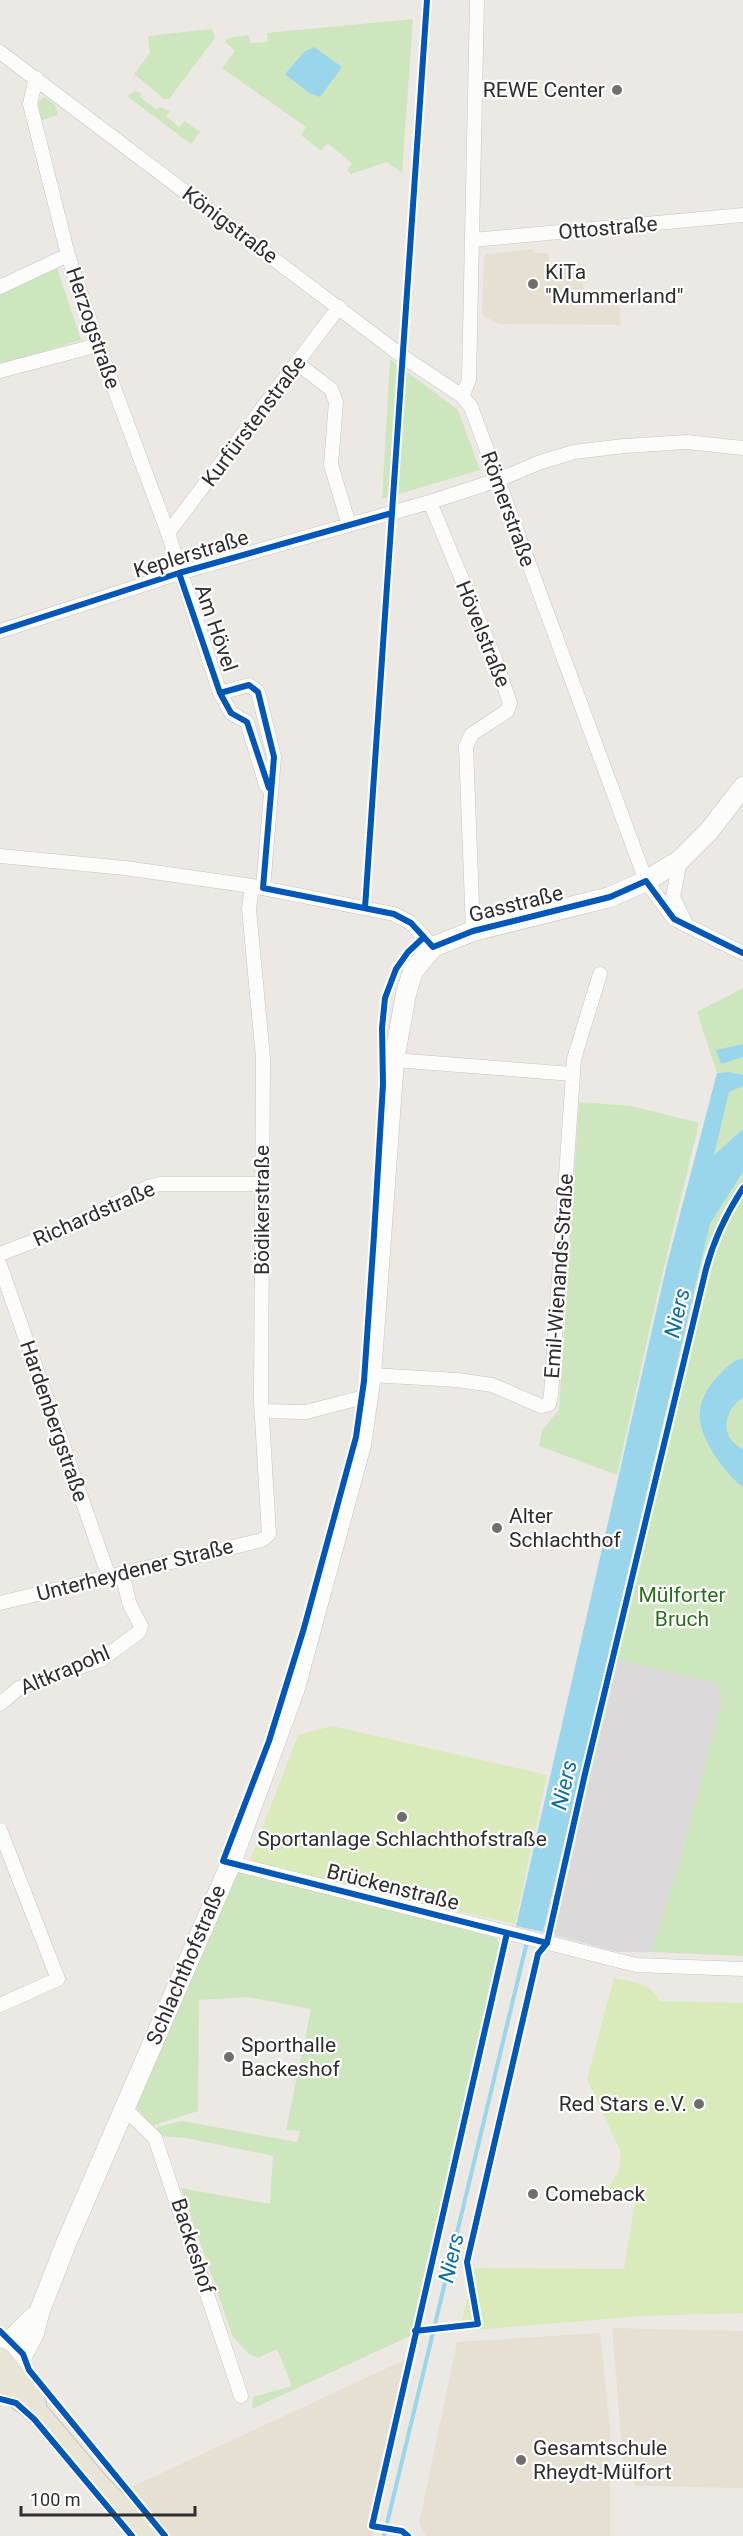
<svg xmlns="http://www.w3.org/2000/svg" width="743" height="2536" font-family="Roboto,sans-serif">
	<rect width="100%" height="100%" fill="#ece8e4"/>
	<path fill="#dcd9db" d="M 618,1660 L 717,1683 L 722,1699 L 679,1864 L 651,1952 L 619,1952 L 553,1935 Z"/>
	<path fill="#e6e0d3" d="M 533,249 L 534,253 L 548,253 L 550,267 L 581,264 L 585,305 L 619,302 L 621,325 L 499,324 L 482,315 L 484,259 L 486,254 Z
		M 612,2328 L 743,2331 L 743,2488 L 635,2486 L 631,2479 L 624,2474 Z
		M 600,2333 L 610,2429 L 610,2536 L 426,2536 L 419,2524 L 457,2342 Z
		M 415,2355 L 372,2536 L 162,2536 L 125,2490 Z"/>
	<path fill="#cee6be" d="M 413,19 L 402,173 L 387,162 L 351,174 L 347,170 L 352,163 L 327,143 L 321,151 L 301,135 L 306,127 L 222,68 L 235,51 L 225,42 L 228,38 L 249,35 L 250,43 L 268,42 L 267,33 Z
		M 212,29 L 215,38 L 169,99 L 164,99 L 134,74 L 150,53 L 148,36 Z
		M 135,91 L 141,93 L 140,97 L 157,110 L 159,107 L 170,111 L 166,116 L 179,127 L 185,121 L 200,132 L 191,144 L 127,96 Z
		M 45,97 L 55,105 L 58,115 L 41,120 L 38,102 Z
		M 56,265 L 81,340 L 0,365 L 0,291 Z
		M 390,359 L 458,410 L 480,470 L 382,499 Z
		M 743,988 L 743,1075 L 729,1072 L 717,1073 L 697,1012 Z
		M 743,1086 L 743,1129 L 713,1156 L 729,1091 Z
		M 579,1102 L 631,1106 L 699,1123 L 656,1301 L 617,1475 L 539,1446 L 542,1430 L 559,1410 Z
		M 743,1172 L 743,1956 L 651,1952 L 679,1864 L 722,1699 L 717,1683 L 618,1660 L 553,1935 L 543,1932 L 710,1224 Z
		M 229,1867 L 496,1938 L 500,1944 L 412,2335 L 252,2409 L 253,2397 L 292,2386 L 277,2349 L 258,2358 L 249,2354 L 233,2337 L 181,2188 L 270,2204 L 273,2156 L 186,2138 L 159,2136 L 157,2127 L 182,2121 L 297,2142 L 300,2131 L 286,2130 L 311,2009 L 247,1997 L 199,2000 L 198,2111 L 152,2126 L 136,2107 Z"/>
	<path fill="#d9eabb" d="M 332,1726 L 547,1775 L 515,1924 L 254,1865 L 251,1858 L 298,1735 Z
		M 614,1978 C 632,1982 651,1982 659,2001 L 743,2003 L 743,2313 L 643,2316 L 460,2331 L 474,2268 L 624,2269 L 635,2202 L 607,2191 L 619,2170 L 621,2152 L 587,2079 Z"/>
	<path fill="#99d6ec" d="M 314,47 L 342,67 L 320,97 L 309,93 L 285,74 L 304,52 Z
		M 743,1044 L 743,1057 L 721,1064 L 716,1050 Z
		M 729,1072 L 743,1075 L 743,1086 L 729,1092 L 714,1155 L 743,1129 L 743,1172 L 710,1224 L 543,1932 L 516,1926 L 667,1264 L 717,1073 Z
		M 743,1358 L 743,1397 C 723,1411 719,1438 743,1449 L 743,1487 C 726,1475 702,1441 700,1420 C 698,1402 708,1386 720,1374 C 726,1367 734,1360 743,1358 Z"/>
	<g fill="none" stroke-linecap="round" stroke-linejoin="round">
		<path stroke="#99d6ec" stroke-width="4" d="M 384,2536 L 527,1942"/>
		<g stroke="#c5c4c5" stroke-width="15">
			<path id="minor" d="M 0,52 L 402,356 L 462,396 L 471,407 L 646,881 L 674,919 L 743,953
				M 36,78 L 30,104 L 68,255 L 98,345 L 168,533 L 220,693 L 231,713 L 247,722 L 266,785 L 271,791
				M 473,240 L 743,215
				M 0,287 L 68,255
				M 298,364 L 331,389 L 336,402 L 331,465 L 349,525
				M 0,371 L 98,345
				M 462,396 L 469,380 L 477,0
				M 430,502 L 495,659 L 510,703 L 507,711 L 472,734 L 466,746 L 473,931
				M 168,533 L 339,307
				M 0,631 L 179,573 L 430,502 L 498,480 L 538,463 L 574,452 L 624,446 L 687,442 L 743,448
				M 220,693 L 249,685 L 258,692 L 274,757 L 263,888
				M 0,856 L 125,868 L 252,886 L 394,914 L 411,923 L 433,947
				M 680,860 L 673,897 L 685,922
				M 394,1060 L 573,1074
				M 0,1254 L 55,1233 L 148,1187 L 160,1184 L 262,1184
				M 0,1265 L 109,1577
				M 371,1375 L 457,1380 L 492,1385 L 541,1406 L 549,1404 L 551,1395 L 574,1059 L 600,974
				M 262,1411 L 306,1412 L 368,1396
				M 0,1603 L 262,1540 L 269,1534 L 261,1401 L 263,1058 L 249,909 L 252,886
				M 0,1704 L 19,1688 L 101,1660 L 139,1632 L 141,1626 L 130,1605 L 122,1574
				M 0,1830 L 58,1979 L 0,2005
				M 231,1863 L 636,1965 L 743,1969
				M 124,2108 L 155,2138 L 241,2396"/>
		</g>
		<g stroke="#c5c4c5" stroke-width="21">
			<path id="secondary" d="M 0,2350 L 34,2317
				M 8,2367 L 23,2354 L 34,2333 L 40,2310 L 67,2241 L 231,1863 L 295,1688 L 361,1445 L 371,1375 L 394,1060 L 406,994 L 413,971 L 433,947 L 473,931 L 610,897 L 646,881 L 680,860 L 709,831 L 743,787"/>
		</g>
		<g stroke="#c6c5c4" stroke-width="24">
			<path id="primary" d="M 0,2358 L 33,2397 L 35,2404
				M 0,2385 L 37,2412 L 99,2485 L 149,2536"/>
		</g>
		<use href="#minor" stroke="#fcfcfb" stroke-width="14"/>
		<use href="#secondary" stroke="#fcfcfb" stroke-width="20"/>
		<use href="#primary" stroke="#e8e4d6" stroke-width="22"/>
		<g stroke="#fff" stroke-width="10">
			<path id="cycleway" d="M 179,573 L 220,693 L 231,713 L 247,722 L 269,788
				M 0,631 L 179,573 L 392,513
				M 220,693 L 249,685 L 258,692 L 274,757 L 263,888 L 394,914 L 411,923 L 433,947 L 473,931 L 610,897 L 646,881 L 674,919 L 743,953
				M 365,908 L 427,0
				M 424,937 L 408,952 L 396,969 L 385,998 L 382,1028 L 383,1084 L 374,1235 L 364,1381 L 356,1437 L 304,1628 L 269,1741 L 223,1861 L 547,1943
				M 0,2331 L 23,2354 L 29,2370 L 165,2536
				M 415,2331 L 478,2324 L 467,2262 L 538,1954 L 547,1943 L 584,1778 L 706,1269 C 714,1239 726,1214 743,1188
				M 0,2399 L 16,2403 L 34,2419 L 132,2536
				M 408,2536 L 402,2531 L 372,2526 L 507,1933"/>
		</g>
		<use href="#cycleway" stroke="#0057b8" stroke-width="6"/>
	</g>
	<g fill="#706f6e" stroke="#fff" stroke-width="2">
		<circle cx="617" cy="90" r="6"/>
		<circle cx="533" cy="284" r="6"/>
		<circle cx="497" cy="1528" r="6"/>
		<circle cx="402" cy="1817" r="6"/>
		<circle cx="229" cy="2057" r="6"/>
		<circle cx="699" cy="2104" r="6"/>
		<circle cx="533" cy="2194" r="6"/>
		<circle cx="521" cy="2460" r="6"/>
	</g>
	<g text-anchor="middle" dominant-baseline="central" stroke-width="4.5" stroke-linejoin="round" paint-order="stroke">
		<g font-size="21" fill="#2e2e2e" stroke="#fff" text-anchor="start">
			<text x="605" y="90" text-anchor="end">REWE Center</text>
			<text x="545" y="272">KiTa<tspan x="545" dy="24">"Mummerland"</tspan></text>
			<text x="509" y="1516">Alter<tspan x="509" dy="24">Schlachthof</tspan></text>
			<text x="402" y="1839" text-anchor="middle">Sportanlage Schlachthofstraße</text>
			<text x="241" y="2045">Sporthalle<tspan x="241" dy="24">Backeshof</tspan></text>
			<text x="687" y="2104" text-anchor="end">Red Stars e.V.</text>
			<text x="545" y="2194">Comeback</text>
			<text x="533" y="2448">Gesamtschule<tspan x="533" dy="24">Rheydt-Mülfort</tspan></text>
		</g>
		<g font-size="21" fill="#2e2e2e" stroke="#fff">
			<text transform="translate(230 225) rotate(37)">Königstraße</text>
			<text transform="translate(608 228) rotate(-5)">Ottostraße</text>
			<text transform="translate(93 328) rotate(71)">Herzogstraße</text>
			<text transform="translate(254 421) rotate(-53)">Kurfürstenstraße</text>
			<text transform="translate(508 509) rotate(70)">Römerstraße</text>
			<text transform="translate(191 554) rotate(-17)">Keplerstraße</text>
			<text transform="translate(216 628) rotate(71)">Am Hövel</text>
			<text transform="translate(483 634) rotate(68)">Hövelstraße</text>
			<text transform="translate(516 904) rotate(-14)">Gasstraße</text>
			<text transform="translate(262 1210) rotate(-90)">Bödikerstraße</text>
			<text transform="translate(94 1214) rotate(-24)">Richardstraße</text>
			<text transform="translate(559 1276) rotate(-86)">Emil-Wienands-Straße</text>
			<text transform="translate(54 1421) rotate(71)">Hardenbergstraße</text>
			<text transform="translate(135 1570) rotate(-14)">Unterheydener Straße</text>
			<text transform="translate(65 1670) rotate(-23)">Altkrapohl</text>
			<text transform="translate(393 1887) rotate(14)">Brückenstraße</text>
			<text transform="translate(186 1965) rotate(-67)">Schlachthofstraße</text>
			<text transform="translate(193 2246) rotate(72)">Backeshof</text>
		</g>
		<g font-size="21" fill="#2c6e1b" stroke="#fff">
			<text x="682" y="1595">Mülforter<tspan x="682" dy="24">Bruch</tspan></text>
		</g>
		<g font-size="22" font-style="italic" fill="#0d6fa3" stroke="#fff">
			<text transform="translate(677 1313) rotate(-77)">Niers</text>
			<text transform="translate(564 1785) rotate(-77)">Niers</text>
			<text transform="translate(451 2258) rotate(-77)">Niers</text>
		</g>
	</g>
	<path d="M21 2506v9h174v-9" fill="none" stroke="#2e2e2e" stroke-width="3"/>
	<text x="30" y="2506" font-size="18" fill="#2e2e2e" stroke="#ffffff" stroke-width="4.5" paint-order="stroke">100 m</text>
</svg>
